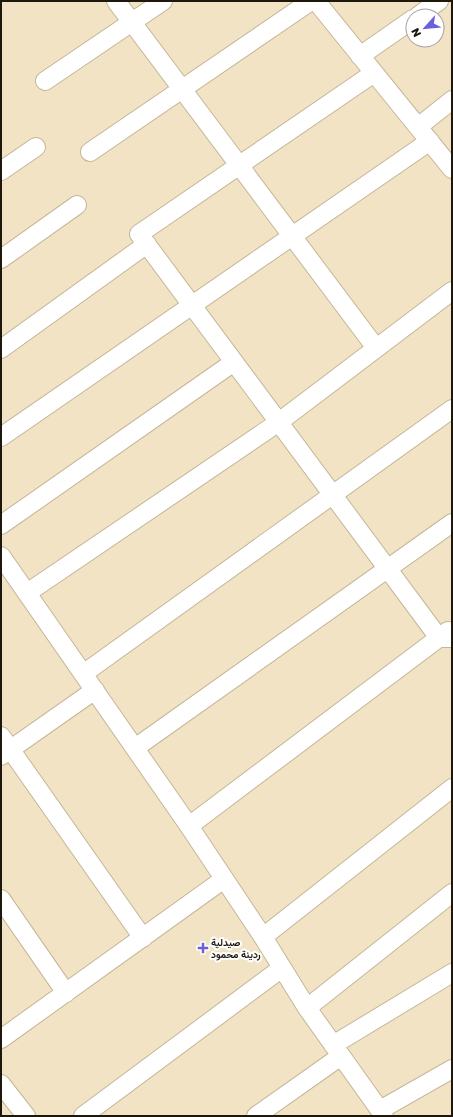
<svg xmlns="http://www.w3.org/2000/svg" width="453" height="1117" font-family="'Golos Text',Vazirmatn,sans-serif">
	<rect width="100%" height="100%" fill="#f2e3c4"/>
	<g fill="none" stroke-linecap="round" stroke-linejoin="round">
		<g stroke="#c4b699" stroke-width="20">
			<path id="minor" d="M 116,1 L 376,348
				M 316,1 L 452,169
				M 418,16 L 439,1
				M 360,56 L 413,19
				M 374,73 L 139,234 L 439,638 L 452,638
				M 45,81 L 163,1
				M 418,127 L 452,100
				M 90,152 L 311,1
				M 1,171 L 36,147
				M 1,259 L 77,205
				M 1,349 L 147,244
				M 1,437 L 430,141
				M 1,525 L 234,362
				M 1,556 L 189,826 L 263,937 L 307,1008 L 384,1116
				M 27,593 L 279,422 L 452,291
				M 83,674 L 452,409
				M 1,736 L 143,938
				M 135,748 L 452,523
				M 1,756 L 95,690
				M 189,826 L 448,631
				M 1,899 L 66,993
				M 263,937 L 452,788
				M 307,1008 L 452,893
				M 1,1039 L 224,879
				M 333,1045 L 452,973
				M 1,1084 L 26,1116
				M 380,1110 L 452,1069
				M 83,1116 L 282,968
				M 256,1116 L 341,1056"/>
		</g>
		<use href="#minor" stroke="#fff" stroke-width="18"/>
	</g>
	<path fill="#6961da" stroke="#fff" stroke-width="1.5" d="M201 942h4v4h4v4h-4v4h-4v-4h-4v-4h4z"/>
	<g text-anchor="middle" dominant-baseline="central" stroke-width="4" stroke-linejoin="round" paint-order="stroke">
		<g font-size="10" font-weight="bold" fill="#1d170c" stroke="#fff" text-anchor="start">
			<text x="211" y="942">صيدلية<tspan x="211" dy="12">ردينة محمود</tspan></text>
		</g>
	</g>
	<rect width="453" height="1117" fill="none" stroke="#1d170c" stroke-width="4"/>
	<g transform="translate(425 28) rotate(243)"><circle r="19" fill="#ffffff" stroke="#a5a29e"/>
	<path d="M0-3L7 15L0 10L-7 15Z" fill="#6961da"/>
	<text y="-6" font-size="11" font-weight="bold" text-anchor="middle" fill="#1d170c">N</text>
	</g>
</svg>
